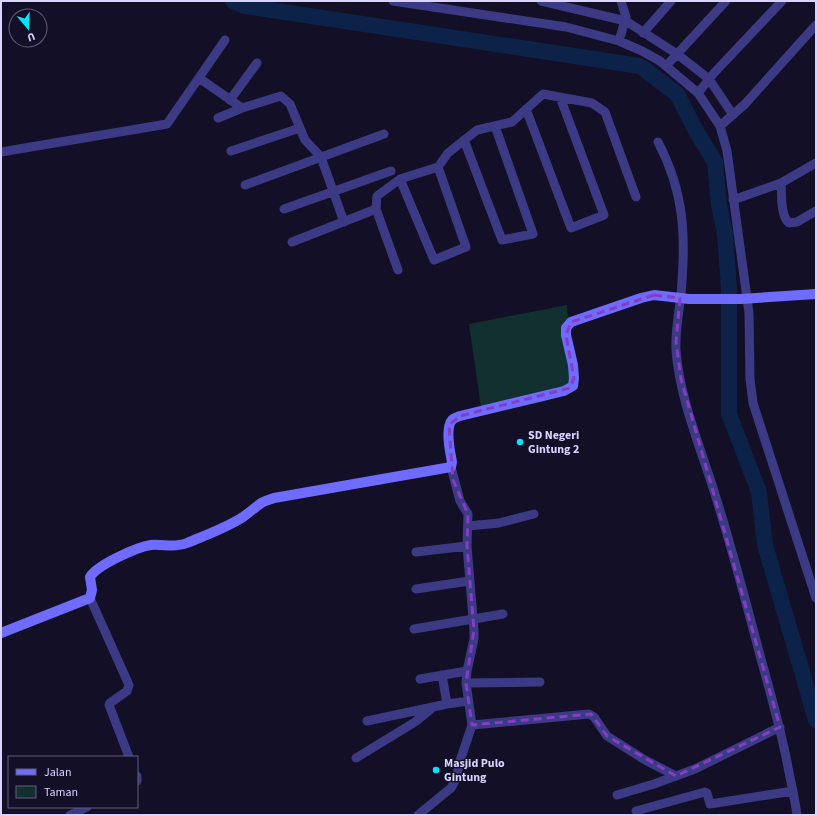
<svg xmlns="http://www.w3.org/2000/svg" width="817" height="816" font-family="'Source Sans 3',sans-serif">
	<rect width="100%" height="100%" fill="#130f26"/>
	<path fill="#12302f" d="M 567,305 L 572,392 L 543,402 L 482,414 L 469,324 Z"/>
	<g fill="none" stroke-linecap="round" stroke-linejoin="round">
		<path stroke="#0c2248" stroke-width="16" d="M 233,1 L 245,6 L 640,66 L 677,94 L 696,131 L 715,162 L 719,205 L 725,234 L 729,288 L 729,414 L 759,492 L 765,545 L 816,720"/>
		<path stroke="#3d3a85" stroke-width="9" d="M 393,1 L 566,27 L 619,41 L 642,51 L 660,61 L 698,93 L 720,126 L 727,151 L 749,313 L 750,379 L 753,403 L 816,598
			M 541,1 L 626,21 L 677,54 L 709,79 L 733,115
			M 643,33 L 671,1
			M 619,41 L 626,17 L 621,1
			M 666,66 L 726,1
			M 199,78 L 242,108 L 281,96 L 290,104 L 305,140 L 321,157 L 344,222
			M 698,93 L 714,73 L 782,1
			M 230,100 L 257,63
			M 526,109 L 571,228 L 604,215 L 560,97
			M 218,118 L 242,108
			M 720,126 L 745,104 L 816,25
			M 464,140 L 502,240 L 533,234 L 495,126
			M 658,142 C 685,193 686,238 681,294 C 679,313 675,331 676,350 C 679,395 699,444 713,488 C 731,544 746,602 761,659 C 771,695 781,730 788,767 C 791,783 795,799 797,815
			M 231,151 L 300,128
			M 1,152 L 167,124 L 225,40
			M 400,179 L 434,260 L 466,247 L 438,167
			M 781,183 C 782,195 780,215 789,223 L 797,222 L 816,211
			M 245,185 L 384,134
			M 733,200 L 781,183 L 816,163
			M 284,209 L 391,171
			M 376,209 L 398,270
			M 292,242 L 376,209 L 377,196 L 400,179 L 438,167 L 448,153 L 477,130 L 512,122 L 543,94 L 592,103 L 605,112 L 636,197
			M 468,526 L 499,523 L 534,514
			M 416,552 L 467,546
			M 416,589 L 469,581
			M 90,598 L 129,685 L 127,691 L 110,703 L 109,705 L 129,757
			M 414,629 L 503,614
			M 442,675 L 447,704
			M 420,679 L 467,671
			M 466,683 L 540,682
			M 367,721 L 447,704 L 468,701
			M 472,725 L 589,714 L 594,717 L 607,736 L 645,760 L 676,776
			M 356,758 L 415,722 L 431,709
			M 137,776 L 137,781
			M 617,795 L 654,784 L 695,769 L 780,727
			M 636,811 L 705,792 L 707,793 L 710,804 L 793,791
			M 70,815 L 87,807
			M 418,815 L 451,788 L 456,779 L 460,761 L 472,725 L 466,683 L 467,671 L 474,639 L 474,630 L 467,546 L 468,514 L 460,501 L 451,467"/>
		<path stroke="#6f6bff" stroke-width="10" d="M 1,633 L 90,598 L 92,590 L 90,577 C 97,565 137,547 151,545 C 164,544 175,548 187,543 C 206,535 226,528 243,517 C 249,513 254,508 260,504 C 264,501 269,500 274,498 L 451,467 L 452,462 C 450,452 445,428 452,420 C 454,418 457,417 460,416 L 564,391 L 573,386 L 574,378 L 573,365 L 566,335 L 566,328 L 571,322 L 641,298 L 654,295 L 689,299 L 741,299 L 816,294"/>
	</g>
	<path fill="none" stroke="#843dc5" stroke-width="3" stroke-dasharray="8 5" stroke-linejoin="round" d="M 654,295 L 680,298 L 676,342 L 681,379 L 780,727 L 676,776 L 607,736 L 591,714 L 472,725 L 466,683 L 474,630 L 467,546 L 468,514 L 453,480 L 449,425 L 460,416 L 570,388 L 574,378 L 566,335 L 571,322 Z"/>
	<g fill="#00e5ff" stroke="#130f26" stroke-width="1.5">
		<circle cx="520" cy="442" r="4"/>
		<circle cx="436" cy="770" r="4"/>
	</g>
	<g text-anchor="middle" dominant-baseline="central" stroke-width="3" stroke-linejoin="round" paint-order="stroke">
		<g font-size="12" font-weight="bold" fill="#d9d4ff" stroke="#130f26" text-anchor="start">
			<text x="528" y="435">SD Negeri<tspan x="528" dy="14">Gintung 2</tspan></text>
			<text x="444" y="763">Masjid Pulo<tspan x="444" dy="14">Gintung</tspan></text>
		</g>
	</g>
	<rect width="817" height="816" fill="none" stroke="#d9d4ff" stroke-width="4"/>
	<rect x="8" y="756" width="130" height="52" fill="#130f26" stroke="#625e7d"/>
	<rect x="16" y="769" width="20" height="6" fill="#6f6bff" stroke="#625e7d"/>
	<text x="44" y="776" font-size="12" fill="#d9d4ff">Jalan</text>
	<rect x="16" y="786" width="20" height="12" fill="#12302f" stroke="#625e7d"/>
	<text x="44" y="796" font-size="12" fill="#d9d4ff">Taman</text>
	<g transform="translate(28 28) rotate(161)"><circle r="19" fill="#130f26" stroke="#625e7d"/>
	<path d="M0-3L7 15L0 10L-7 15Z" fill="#00e5ff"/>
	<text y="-6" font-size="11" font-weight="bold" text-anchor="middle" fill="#d9d4ff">U</text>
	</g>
</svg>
